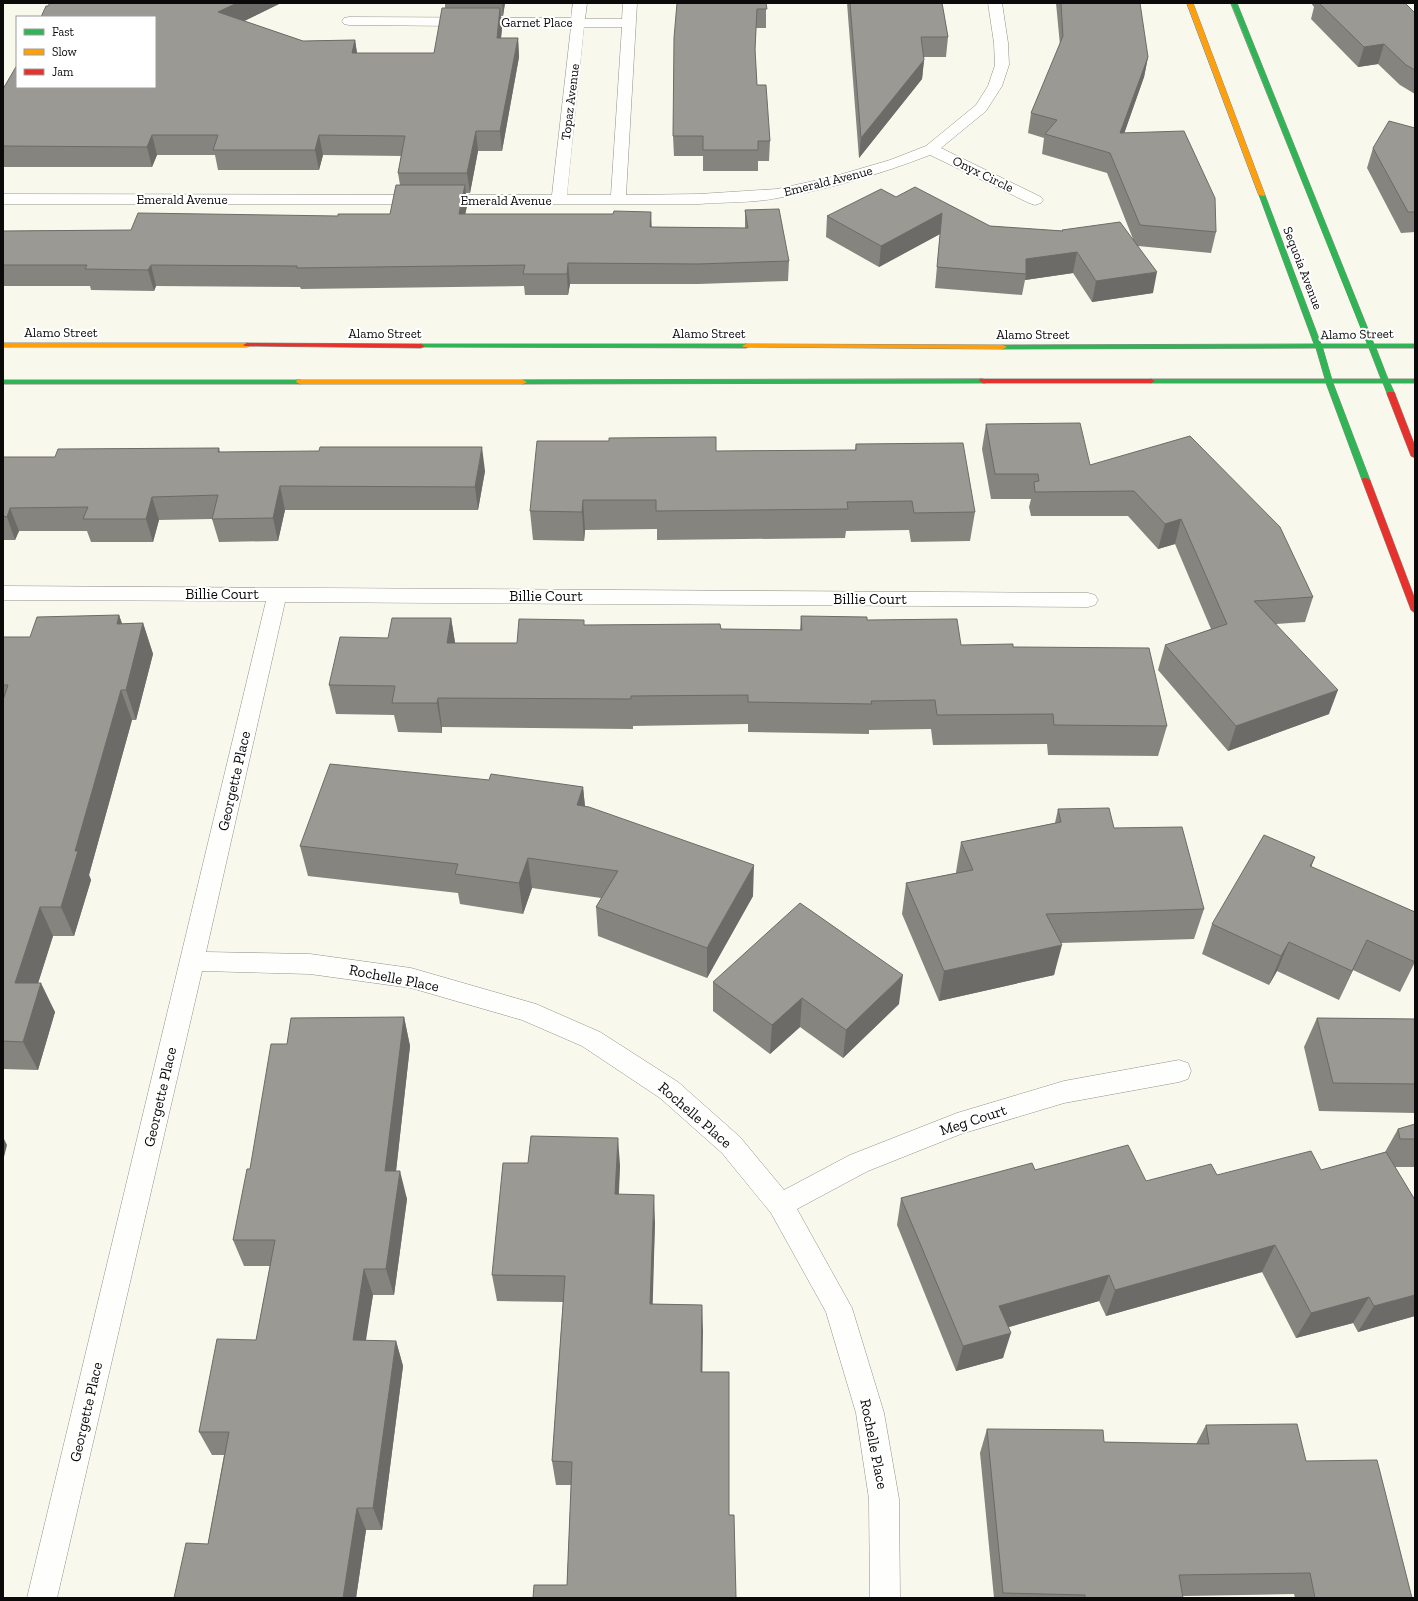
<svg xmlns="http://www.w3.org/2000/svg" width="1418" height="1601" font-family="'Zilla Slab',serif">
	<rect width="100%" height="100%" fill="#f9f8ec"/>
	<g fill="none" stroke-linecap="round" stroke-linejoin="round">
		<g stroke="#92918c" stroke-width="1">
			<path id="street" d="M 573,3 L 587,3 L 585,19 L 622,19 L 623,3 L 637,3 L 626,195 L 699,194 L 777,189 L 832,177 L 890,160 L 926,146 L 976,105 L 988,86 L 995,65 L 994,43 L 988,3 L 1002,3 L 1008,43 L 1009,65 L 1002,86 L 986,111 L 941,148 L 1041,197 L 1043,200 L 1041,203 L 1035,205 L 1029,203 L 930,155 C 881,174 830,189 778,198 C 753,203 725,202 699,204 L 3,204 L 3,194 L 552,195 L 571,27 L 349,25 L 344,24 L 342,21 L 344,18 L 349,17 L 571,18 ZM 584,27 L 622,27 L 611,195 L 567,195 Z
				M 3,586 L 1088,593 L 1095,595 L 1098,600 L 1095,605 L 1088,607 L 285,602 L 206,952 L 310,954 L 411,968 L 536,1004 L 600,1032 L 678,1082 L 740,1137 L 784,1190 L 850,1155 L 957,1113 L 1064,1081 L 1179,1060 L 1188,1063 L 1191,1071 L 1188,1079 L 1179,1082 L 1064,1103 L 961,1134 L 868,1171 L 797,1209 L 852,1308 L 884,1413 L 899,1499 L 900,1598 L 870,1598 L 869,1499 L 856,1413 L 826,1312 L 771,1213 L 722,1153 L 660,1098 L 582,1046 L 522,1020 L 411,988 L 310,974 L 202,971 L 57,1598 L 27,1598 L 266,601 L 3,600 Z"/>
		</g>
		<g stroke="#888882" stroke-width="1">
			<path id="fast" d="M 1231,3 L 1237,3 L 1374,344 L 1415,344 L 1415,348 L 1376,348 L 1388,379 L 1415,379 L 1415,383 L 1390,383 L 1395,394 L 1394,396 L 1388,396 L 1383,383 L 1333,383 L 1370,480 L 1369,482 L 1366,482 L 1362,480 L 1326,383 L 1151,383 L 1147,381 L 1151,379 L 1325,379 L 1316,348 L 1003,349 L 999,347 L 1003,345 L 1314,344 L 1259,195 L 1262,193 L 1265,195 L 1321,344 L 1367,344 ZM 1323,348 L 1369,348 L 1381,379 L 1332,379 Z
				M 421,344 L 746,344 L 750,346 L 746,348 L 419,347 L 417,346 Z
				M 983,379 L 987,381 L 986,383 L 523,384 L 519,382 L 523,380 Z
				M 3,380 L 300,380 L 304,382 L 300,384 L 3,384 Z"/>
		</g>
		<g stroke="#888882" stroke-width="1">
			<path id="slow" d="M 1187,3 L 1193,3 L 1265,195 L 1264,196 L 1259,195 Z
				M 3,343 L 247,343 L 251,345 L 247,347 L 3,347 Z
				M 746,344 L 1003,345 L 1007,347 L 1003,349 L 744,347 L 742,346 Z
				M 297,380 L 523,380 L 527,382 L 523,384 L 300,384 L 296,382 Z"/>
		</g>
		<g stroke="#888882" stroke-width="1">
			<path id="jam" d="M 247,343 L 421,344 L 425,346 L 421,348 L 245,346 L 243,345 Z
				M 980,379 L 1151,379 L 1155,381 L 1151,383 L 983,383 L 979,381 Z
				M 1388,392 L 1394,392 L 1395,394 L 1415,446 L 1415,458 L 1411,456 L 1387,394 Z
				M 1363,478 L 1366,478 L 1370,480 L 1415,599 L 1415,613 L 1411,610 L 1362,480 Z"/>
		</g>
		<use href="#street" fill="#fefefc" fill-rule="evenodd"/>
		<use href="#fast" fill="#30b455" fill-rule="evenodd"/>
		<use href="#slow" fill="#ff9f0a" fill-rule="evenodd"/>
		<use href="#jam" fill="#e5322d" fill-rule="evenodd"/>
	</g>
	<path fill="#85847e" d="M 50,3 L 281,3 L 244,21 L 303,41 L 355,40 L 357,53 L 434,53 L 445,8 L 445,3 L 505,3 L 503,16 L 501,16 L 502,28 L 501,38 L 518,38 L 519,57 L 502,151 L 478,151 L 470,193 L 466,193 L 467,206 L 465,214 L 613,214 L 651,212 L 651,227 L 745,228 L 745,210 L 789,261 L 788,281 L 698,284 L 570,284 L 568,295 L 525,295 L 524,286 L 301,289 L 300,287 L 156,286 L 154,291 L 91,290 L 90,286 L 3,286 L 3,231 L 131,230 L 338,216 L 390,214 L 400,185 L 398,173 L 401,156 L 323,155 L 319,170 L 218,170 L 215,155 L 157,155 L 152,167 L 3,167 L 3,89 L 17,87 Z
		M 677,3 L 766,3 L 766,28 L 756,28 L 755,54 L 757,85 L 770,141 L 769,161 L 758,161 L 758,171 L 703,171 L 703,156 L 674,156 L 673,136 Z
		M 847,3 L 942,3 L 948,37 L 946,57 L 924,57 L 924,60 L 922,79 L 859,158 Z
		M 1056,3 L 1135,3 L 1148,57 L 1144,77 L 1124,133 L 1216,232 L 1211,253 L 1138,246 L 1153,293 L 1092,302 L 1073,273 L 1025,280 L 1022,295 L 935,288 L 940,234 L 879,267 L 826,237 L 827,216 L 896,197 L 990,226 L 1062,231 L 1062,230 L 1133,239 L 1107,173 L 1042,154 L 1044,138 L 1028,133 L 1031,113 L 1060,45 Z
		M 1311,3 L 1405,3 L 1415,13 L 1415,94 L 1400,85 L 1378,64 L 1358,67 L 1311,19 L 1314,7 Z
		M 1415,128 L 1415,232 L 1401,233 L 1367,168 L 1373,148 Z
		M 986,424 L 1090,465 L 1313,597 L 1305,622 L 1276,624 L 1329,714 L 1228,751 L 1158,670 L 1165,645 L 1211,629 L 1175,544 L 1158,549 L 1128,516 L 1031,516 L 1029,507 L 1031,499 L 991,499 L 982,449 Z
		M 856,444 L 975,512 L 970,541 L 911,542 L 909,530 L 846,531 L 845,538 L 657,540 L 657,529 L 585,530 L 584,541 L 533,540 L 530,511 L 716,451 L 855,450 Z
		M 219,448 L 220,452 L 485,471 L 478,510 L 285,510 L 278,541 L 219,542 L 212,519 L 159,520 L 153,542 L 91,542 L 87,531 L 19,531 L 15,540 L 3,540 L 3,457 L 55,457 Z
		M 119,615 L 122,624 L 143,623 L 153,654 L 136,720 L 132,720 L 89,875 L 91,880 L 74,936 L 53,936 L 38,983 L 55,1012 L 38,1070 L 3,1069 L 3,637 L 30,637 Z
		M 801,616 L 867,620 L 961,645 L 1013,647 L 1167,726 L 1158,756 L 1048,755 L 1047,744 L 933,745 L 931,729 L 869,730 L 869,734 L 748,732 L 748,724 L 633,726 L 633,729 L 442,727 L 442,733 L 398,732 L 394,715 L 336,714 L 329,685 L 388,638 L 451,618 L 455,643 L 517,643 L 584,620 L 584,625 L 721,629 L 800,630 Z
		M 489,780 L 583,787 L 585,806 L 753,896 L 707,978 L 598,936 L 596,907 L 601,898 L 532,888 L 523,914 L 460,904 L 458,893 L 308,876 L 300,846 Z
		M 1058,809 L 1114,828 L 1204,909 L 1194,939 L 1060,943 L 1054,975 L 939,1001 L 902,914 L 906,883 L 956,873 L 956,872 L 961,842 L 1055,823 Z
		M 1315,857 L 1311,867 L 1415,912 L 1415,962 L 1400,992 L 1353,970 L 1339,1000 L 1277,971 L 1269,985 L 1202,954 L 1212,924 Z
		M 713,982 L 899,1004 L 843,1058 L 800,1027 L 770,1054 L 713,1011 Z
		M 404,1017 L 410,1046 L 396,1171 L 407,1199 L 394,1295 L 373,1295 L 365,1341 L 396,1341 L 403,1366 L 382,1530 L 366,1530 L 356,1598 L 174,1598 L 208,1544 L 224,1455 L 212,1455 L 199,1432 L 256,1340 L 270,1266 L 244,1266 L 233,1240 L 287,1044 Z
		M 1317,1018 L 1415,1019 L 1415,1113 L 1319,1111 L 1304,1047 Z
		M 1415,1124 L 1415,1167 L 1395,1167 L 1415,1200 L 1415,1316 L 1358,1332 L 1353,1323 L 1296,1338 L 1262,1272 L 1106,1316 L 1099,1301 L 1008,1327 L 1003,1358 L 956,1371 L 897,1225 L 901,1198 L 1035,1170 L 1146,1181 L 1217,1175 L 1321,1170 L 1385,1152 L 1398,1129 Z
		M 620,1165 L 619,1194 L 655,1222 L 652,1304 L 702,1305 L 702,1372 L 567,1585 L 571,1485 L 556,1485 L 552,1461 L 563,1302 L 497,1301 L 492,1275 Z
		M 1206,1425 L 1306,1461 L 1412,1598 L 1295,1598 L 1294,1594 L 1183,1596 L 1183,1598 L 994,1598 L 980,1453 L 987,1429 L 1104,1442 L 1196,1444 Z"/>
	<path fill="#6c6b67" d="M 237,3 L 281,3 L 222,32 L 218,12 Z
		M 502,3 L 505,3 L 503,16 Z
		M 500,8 L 502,28 L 499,57 L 497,38 Z
		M 518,38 L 519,57 L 502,151 L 500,131 Z
		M 355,40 L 358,60 L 352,53 Z
		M 1384,44 L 1378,64 L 1358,67 L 1364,47 Z
		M 1148,57 L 1144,77 L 1117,154 L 1120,133 Z
		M 924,60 L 922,79 L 859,158 L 861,138 Z
		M 476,131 L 478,151 L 470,193 L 467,173 Z
		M 152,135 L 157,155 L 152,167 L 147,147 Z
		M 319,135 L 323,155 L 319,170 L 315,150 Z
		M 465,185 L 467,206 L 461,235 L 459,214 Z
		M 651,212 L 652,232 L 650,227 Z
		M 942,213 L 940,234 L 879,267 L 881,246 Z
		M 1077,252 L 1073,273 L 1025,280 L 1026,274 L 1026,259 Z
		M 568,263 L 570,284 L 568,295 L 567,274 Z
		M 151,265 L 156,286 L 154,291 L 148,270 Z
		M 1157,272 L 1153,293 L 1092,302 L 1096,281 Z
		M 482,447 L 485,471 L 478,510 L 475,487 Z
		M 280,486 L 285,510 L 278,541 L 273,518 Z
		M 152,497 L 159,520 L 153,542 L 146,519 Z
		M 583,500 L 585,530 L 584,541 L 582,512 Z
		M 10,508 L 19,531 L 15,540 L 7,517 Z
		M 1181,519 L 1175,544 L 1158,549 L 1165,524 Z
		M 119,615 L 130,646 L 117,624 Z
		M 451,618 L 456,648 L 447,643 Z
		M 143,623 L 153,654 L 136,720 L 126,690 Z
		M 121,690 L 132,720 L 89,875 L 91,880 L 74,936 L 61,907 L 75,851 Z
		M 1338,690 L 1329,714 L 1228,751 L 1236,726 Z
		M 438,698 L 442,727 L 442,733 L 437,703 Z
		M 583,787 L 586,818 L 577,805 Z
		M 1315,857 L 1303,887 L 1310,866 Z
		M 528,858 L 532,888 L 523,914 L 519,883 Z
		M 754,865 L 753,896 L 707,978 L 707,948 Z
		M 40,907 L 53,936 L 29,1012 L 15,983 Z
		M 1367,940 L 1339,1000 L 1352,971 Z
		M 1289,942 L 1277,971 L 1269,985 L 1281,956 Z
		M 1062,945 L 1054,975 L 939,1001 L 944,971 Z
		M 903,975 L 899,1004 L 843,1058 L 846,1030 Z
		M 41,983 L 55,1012 L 38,1070 L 23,1042 Z
		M 802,998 L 800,1027 L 770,1054 L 772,1025 Z
		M 404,1017 L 410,1046 L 393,1198 L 385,1171 Z
		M 3,1137 L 7,1145 L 3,1161 Z
		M 618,1138 L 620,1165 L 617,1221 L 615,1194 Z
		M 400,1171 L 407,1199 L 394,1295 L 386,1269 Z
		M 654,1195 L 655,1222 L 652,1330 L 650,1304 Z
		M 1275,1245 L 1262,1272 L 1106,1316 L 1115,1290 Z
		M 364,1269 L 373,1295 L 362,1366 L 353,1340 Z
		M 1109,1275 L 1099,1301 L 992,1332 L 999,1306 Z
		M 1415,1295 L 1415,1316 L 1358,1332 L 1374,1306 Z
		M 1369,1297 L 1353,1323 L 1296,1338 L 1311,1313 Z
		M 702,1305 L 703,1331 L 702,1397 L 701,1372 Z
		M 1011,1333 L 1003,1358 L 956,1371 L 963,1346 Z
		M 396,1341 L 403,1366 L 382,1530 L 373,1508 Z
		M 357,1508 L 366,1530 L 356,1598 L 343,1598 Z"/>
	<path fill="#9b9993" stroke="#6c6b67" d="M 50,3 L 237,3 L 218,12 L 303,41 L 355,40 L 352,53 L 434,53 L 442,8 L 500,8 L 497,38 L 518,38 L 500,131 L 476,131 L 467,173 L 398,173 L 405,136 L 319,135 L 315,150 L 213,150 L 218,135 L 152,135 L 147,147 L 3,146 L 3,89 L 17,65 L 17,87 L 155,87 L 155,17 L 41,17 L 46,6 L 48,6 Z
		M 677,3 L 766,3 L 767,9 L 757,9 L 755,49 L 757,85 L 766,85 L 770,141 L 758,141 L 758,150 L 703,150 L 703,136 L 673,136 L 674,38 Z
		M 850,3 L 942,3 L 944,14 L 948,37 L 921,37 L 924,60 L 861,138 Z
		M 1061,3 L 1140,3 L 1148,57 L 1120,133 L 1184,131 L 1215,198 L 1216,232 L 1140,225 L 1110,153 L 1045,134 L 1057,120 L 1031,113 L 1063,36 Z
		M 1319,3 L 1405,3 L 1415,13 L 1415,70 L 1406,65 L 1384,44 L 1364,47 Z
		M 1389,121 L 1415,128 L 1415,212 L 1408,212 L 1373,148 Z
		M 396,185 L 465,185 L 459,214 L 613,214 L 614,211 L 651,212 L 650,227 L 748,228 L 745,210 L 779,209 L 789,261 L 698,264 L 568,263 L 567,274 L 523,274 L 525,265 L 297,268 L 297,266 L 151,265 L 148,270 L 85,269 L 87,265 L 3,265 L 3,231 L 131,230 L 138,213 L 338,216 L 338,214 L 390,214 Z
		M 915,187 L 990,226 L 1063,231 L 1062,230 L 1120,222 L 1157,272 L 1096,281 L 1077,252 L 1026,259 L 1026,274 L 937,267 L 942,213 L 881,246 L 827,216 L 881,189 L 896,197 Z
		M 1080,423 L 1090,465 L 1190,436 L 1280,527 L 1313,597 L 1254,601 L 1338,690 L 1236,726 L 1165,645 L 1227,624 L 1181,519 L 1165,524 L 1134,491 L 1035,492 L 1034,482 L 1039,481 L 1038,474 L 995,474 L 986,424 Z
		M 716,437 L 716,451 L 856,450 L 856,444 L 963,443 L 975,512 L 914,513 L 912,501 L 847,502 L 848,509 L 656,511 L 656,500 L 583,500 L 582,512 L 530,511 L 537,441 L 609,441 L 609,438 Z
		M 320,447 L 482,447 L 475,487 L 280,486 L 273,518 L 212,519 L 218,495 L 152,497 L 146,519 L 83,519 L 88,507 L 10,508 L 7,517 L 3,516 L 3,457 L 55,457 L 58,449 L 219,448 L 218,452 L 319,451 Z
		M 119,615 L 117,624 L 143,623 L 126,690 L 121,690 L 75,851 L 78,851 L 61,907 L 40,907 L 15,983 L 41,983 L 23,1042 L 3,1041 L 3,700 L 8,685 L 3,685 L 3,637 L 30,637 L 37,617 Z
		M 801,616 L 867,617 L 867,620 L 957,619 L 961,645 L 1013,644 L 1013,647 L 1149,648 L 1167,726 L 1054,725 L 1053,714 L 937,715 L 935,700 L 871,701 L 872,704 L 748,702 L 748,695 L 631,696 L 631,699 L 438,698 L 437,703 L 392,703 L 395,686 L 329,685 L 340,637 L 388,638 L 392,618 L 451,618 L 447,643 L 517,643 L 519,619 L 584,620 L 584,625 L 720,624 L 721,629 L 802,630 Z
		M 330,764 L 489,780 L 491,774 L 583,787 L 577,805 L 589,807 L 754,865 L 707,948 L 596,907 L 618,871 L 528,858 L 519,883 L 455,874 L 458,864 L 300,846 Z
		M 1109,808 L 1114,828 L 1182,827 L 1204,909 L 1046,914 L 1062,945 L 944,971 L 906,883 L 973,870 L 961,842 L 1061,822 L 1058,809 Z
		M 1264,835 L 1315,857 L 1310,866 L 1415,912 L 1415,962 L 1367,940 L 1352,971 L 1289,942 L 1281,956 L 1212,924 Z
		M 800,903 L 903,975 L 846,1030 L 802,998 L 772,1025 L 713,982 Z
		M 404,1017 L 385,1171 L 400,1171 L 386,1269 L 364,1269 L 353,1340 L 396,1341 L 373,1508 L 357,1508 L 343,1598 L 174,1598 L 186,1543 L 208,1544 L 229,1432 L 199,1432 L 217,1339 L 256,1340 L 275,1240 L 233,1240 L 247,1169 L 250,1169 L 271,1044 L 287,1044 L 291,1018 Z
		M 1317,1018 L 1415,1019 L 1415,1084 L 1333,1083 Z
		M 1415,1124 L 1415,1139 L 1400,1139 L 1398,1129 Z
		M 531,1136 L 618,1138 L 615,1194 L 654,1195 L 650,1304 L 702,1305 L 701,1372 L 729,1372 L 729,1515 L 734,1515 L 736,1598 L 533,1598 L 534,1585 L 567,1585 L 572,1462 L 552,1461 L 565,1276 L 492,1275 L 503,1163 L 528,1163 Z
		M 1128,1145 L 1146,1181 L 1211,1164 L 1217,1175 L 1311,1151 L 1321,1170 L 1386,1152 L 1415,1200 L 1415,1295 L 1374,1306 L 1369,1297 L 1311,1313 L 1275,1245 L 1115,1290 L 1109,1275 L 999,1306 L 1011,1333 L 963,1346 L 901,1198 L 1032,1163 L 1035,1170 Z
		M 1297,1424 L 1306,1461 L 1377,1460 L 1412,1598 L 1315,1598 L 1310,1573 L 1179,1575 L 1183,1598 L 1085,1598 L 1085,1595 L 1003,1593 L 987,1429 L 1103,1430 L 1104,1442 L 1209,1444 L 1206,1425 Z"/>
	<g text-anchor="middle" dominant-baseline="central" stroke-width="4" stroke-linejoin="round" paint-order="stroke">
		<g font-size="13" fill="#0a0a0a" stroke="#fff">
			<text x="537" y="22">Garnet Place</text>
			<text transform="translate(570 102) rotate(-83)">Topaz Avenue</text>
			<text transform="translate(983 174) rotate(26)">Onyx Circle</text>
			<text transform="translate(828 181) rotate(-14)">Emerald Avenue</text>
			<text x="182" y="199">Emerald Avenue</text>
			<text x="506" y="200">Emerald Avenue</text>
			<text transform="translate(1303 268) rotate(69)">Sequoia Avenue</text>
			<text x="61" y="332">Alamo Street</text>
			<text x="385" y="333">Alamo Street</text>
			<text x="709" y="333">Alamo Street</text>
			<text x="1033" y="334">Alamo Street</text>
			<text transform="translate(1357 334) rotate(-1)">Alamo Street</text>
		</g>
		<g font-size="15" fill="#0a0a0a" stroke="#fff">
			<text x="222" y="594">Billie Court</text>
			<text x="546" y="596">Billie Court</text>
			<text x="870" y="599">Billie Court</text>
			<text transform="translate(234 781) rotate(-77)">Georgette Place</text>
			<text transform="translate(394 978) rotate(11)">Rochelle Place</text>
			<text transform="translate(160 1097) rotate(-77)">Georgette Place</text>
			<text transform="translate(695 1115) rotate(41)">Rochelle Place</text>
			<text transform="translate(973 1120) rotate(-18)">Meg Court</text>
			<text transform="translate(86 1412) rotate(-77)">Georgette Place</text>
			<text transform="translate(874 1444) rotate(79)">Rochelle Place</text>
		</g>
	</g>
	<rect width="1418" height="1601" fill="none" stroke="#0a0a0a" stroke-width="8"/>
	<rect x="16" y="16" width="140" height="72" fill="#ffffff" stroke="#9d9d9d"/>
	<rect x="24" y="29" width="20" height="6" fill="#30b455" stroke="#9d9d9d"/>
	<text x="52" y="36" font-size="12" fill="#0a0a0a">Fast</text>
	<rect x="24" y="49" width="20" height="6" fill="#ff9f0a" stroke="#9d9d9d"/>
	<text x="52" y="56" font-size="12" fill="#0a0a0a">Slow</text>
	<rect x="24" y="69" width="20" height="6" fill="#e5322d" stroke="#9d9d9d"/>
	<text x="52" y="76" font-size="12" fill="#0a0a0a">Jam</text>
</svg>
